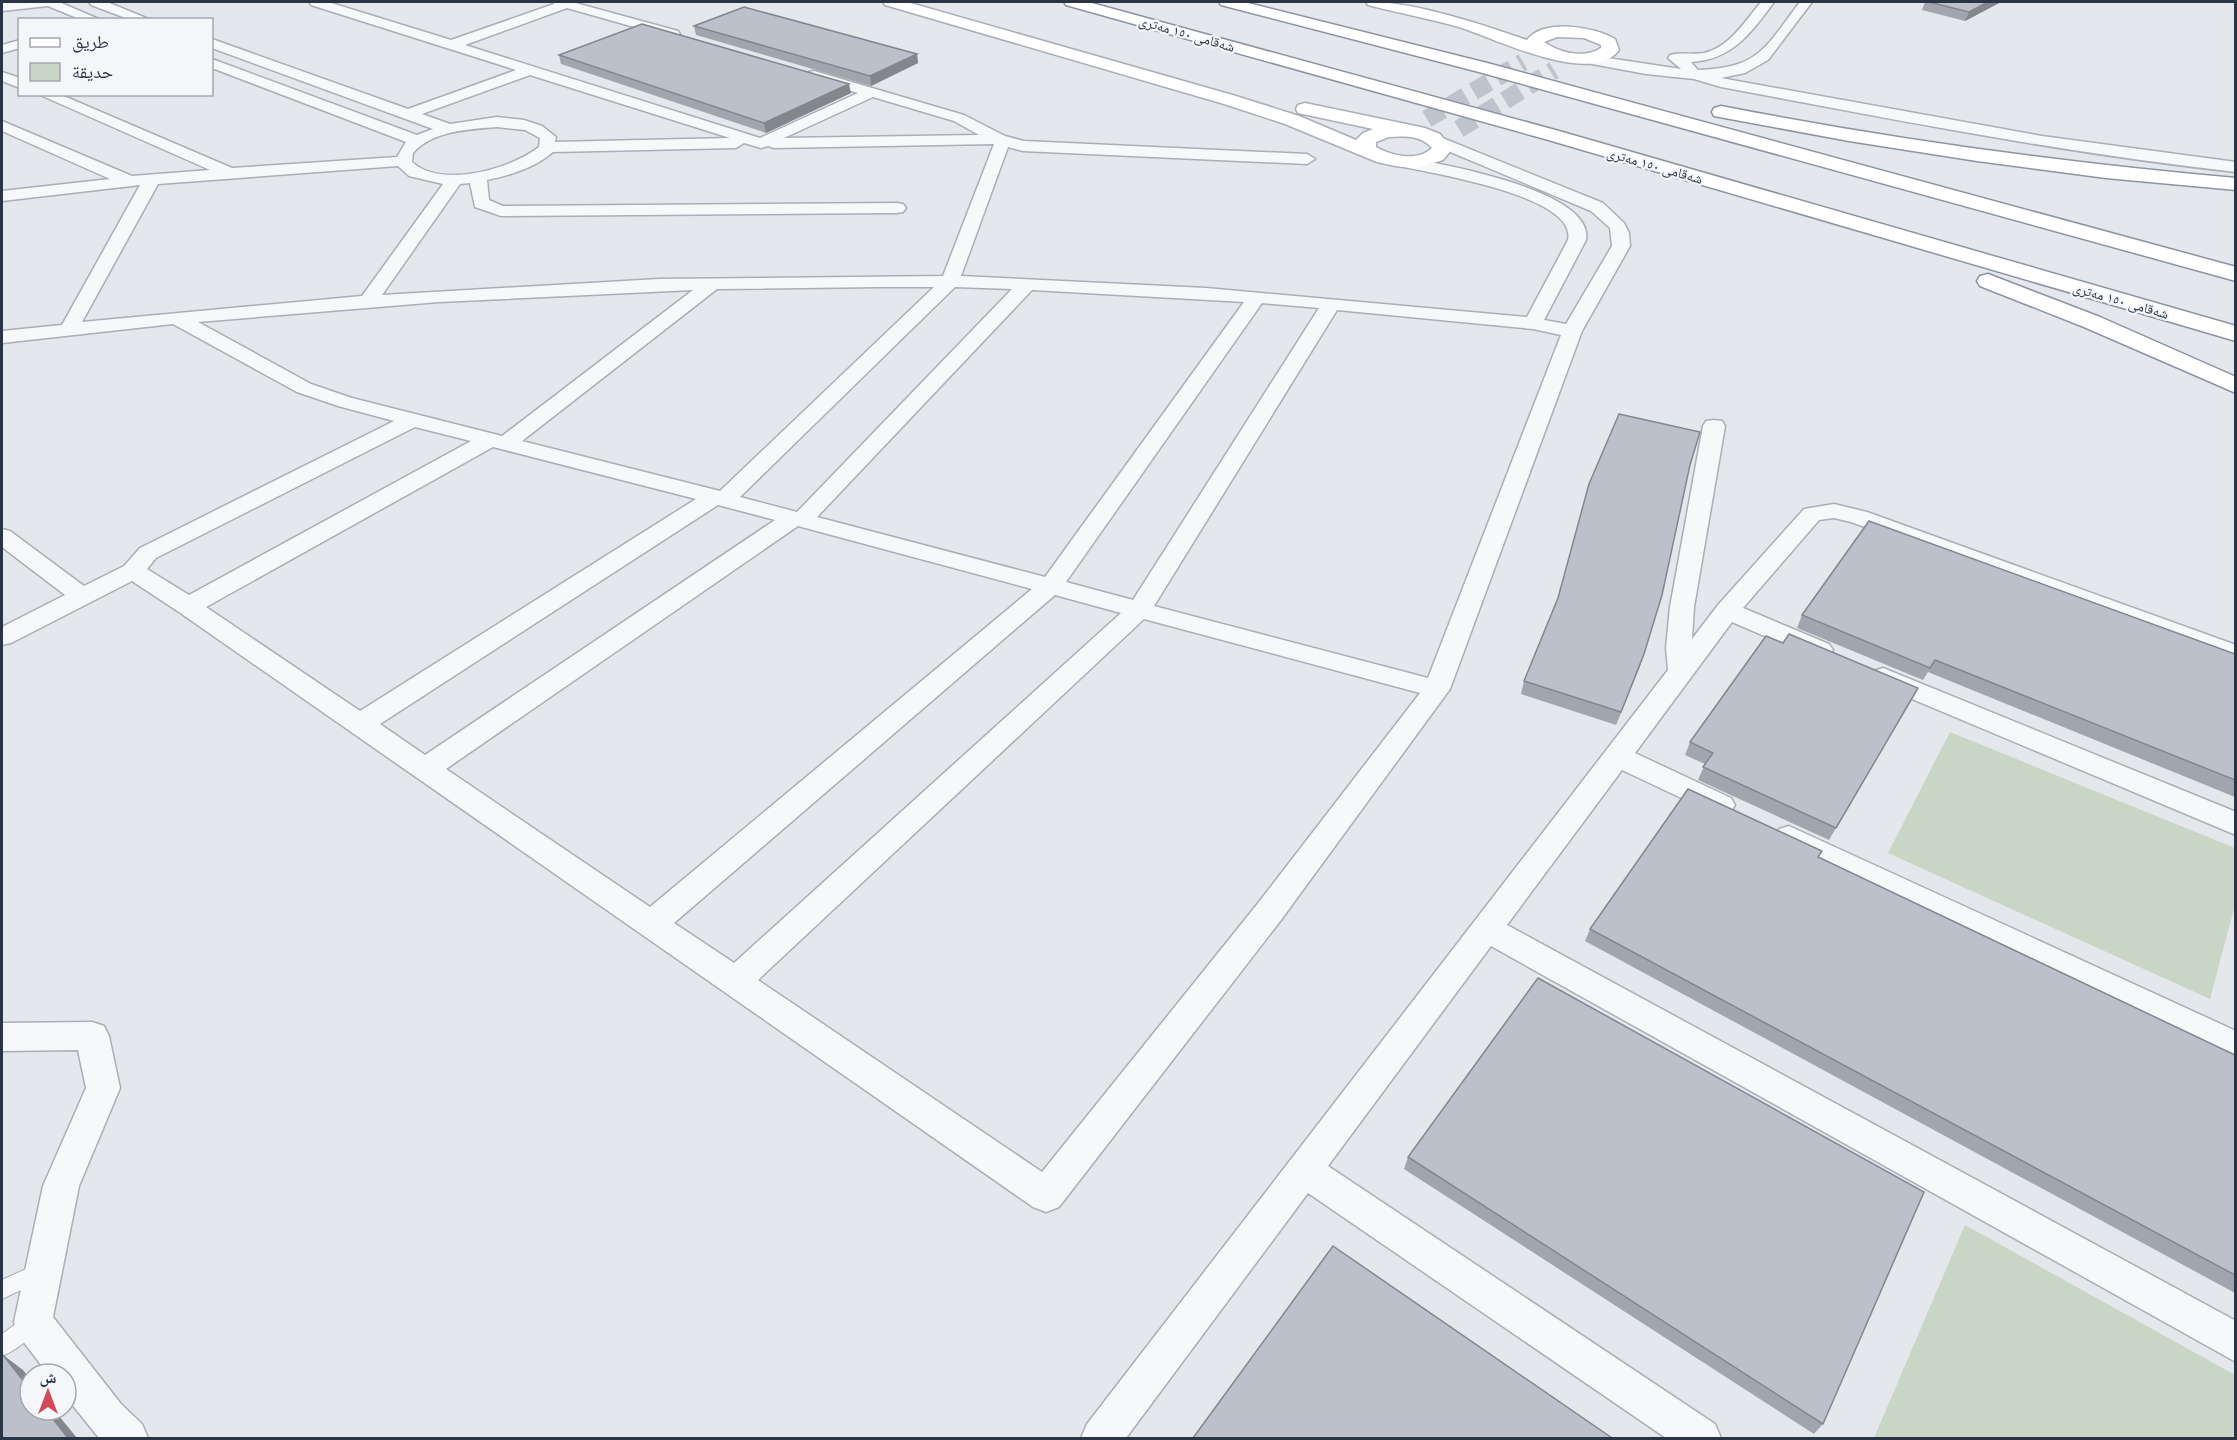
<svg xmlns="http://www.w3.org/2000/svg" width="2237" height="1440" font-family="'Noto Sans','Noto Naskh Arabic',sans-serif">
	<rect width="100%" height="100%" fill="#e4e7ec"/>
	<path fill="#c9d6c5" d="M 1950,732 L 2235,848 L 2235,905 L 2210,999 L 1888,853 Z
		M 1965,1225 L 2235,1375 L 2235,1438 L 1874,1438 Z"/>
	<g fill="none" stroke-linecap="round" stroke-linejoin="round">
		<path stroke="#bfc3cb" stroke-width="18" stroke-dasharray="18 9" stroke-linecap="butt" d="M 1427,119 L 1523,62
			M 1459,129 L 1554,70"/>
		<g stroke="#a9aeb7" stroke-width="2">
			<path id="lane" d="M 39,1263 L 46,1266 L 48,1272 L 46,1278 L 2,1299 L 2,1280 Z
				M 31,1313 L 38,1316 L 41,1323 C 35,1336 15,1351 2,1356 L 2,1334 Z"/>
		</g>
		<g stroke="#a9aeb7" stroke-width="3">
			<path id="street" d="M 17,2 L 59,2 L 101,20 L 82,20 L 48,6 L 2,11 L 2,3 Z
				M 89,2 L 107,2 L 151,20 L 131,20 L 91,5 Z
				M 309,2 L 328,2 L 451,40 L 554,4 L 553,2 L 572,2 L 678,31 L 680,34 L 673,38 L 567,8 L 465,45 L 760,138 L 858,93 L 809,78 L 807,75 L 809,72 L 814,71 L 964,115 L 1005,136 L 1024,141 L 1307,154 L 1315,159 L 1307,164 L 1023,151 L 1008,147 L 961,276 L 1206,288 L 1527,317 L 1568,240 C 1578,194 1422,172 1390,164 L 1388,161 L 1396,156 C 1432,162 1595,189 1586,240 L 1544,320 L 1566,324 L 1612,246 L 1610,228 L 1591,211 L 1429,143 L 1427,140 L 1435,135 L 1603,203 L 1624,223 L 1629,233 L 1630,246 L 1582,331 L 1450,689 L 1281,920 L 1059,1207 L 1046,1212 L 1033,1207 L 179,612 L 132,581 L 11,643 L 2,645 L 2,627 L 65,595 L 2,547 L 2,529 L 10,531 L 84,586 L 124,566 L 140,548 L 394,421 L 338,406 L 297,392 L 173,324 L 2,343 L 2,331 L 62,325 L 140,185 L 2,201 L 2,191 L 110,179 L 2,131 L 2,121 L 132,176 L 210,170 L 38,94 L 59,94 L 232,168 L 397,157 L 406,142 L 212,68 L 212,59 L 417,135 L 433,129 L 212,48 L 212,39 L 408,109 L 516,70 L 311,5 ZM 530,75 L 730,138 L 555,142 L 556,137 L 542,126 L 524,120 L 497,117 L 450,124 L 422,114 ZM 873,97 L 954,121 L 979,135 L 784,138 ZM 497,127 L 525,130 L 540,138 L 539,147 C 511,169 442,189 412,162 L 413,153 C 432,131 469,129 497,127 ZM 744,143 L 761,148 L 768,146 L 774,148 L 994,144 L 943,276 L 659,279 L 382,295 L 460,184 L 470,183 L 475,207 L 501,216 L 897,213 L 903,212 L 906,208 L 903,204 L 897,203 L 503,206 L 489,200 L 487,180 C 511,175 534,168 553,152 L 736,148 ZM 398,166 L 409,176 L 443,184 L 362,296 L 82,322 L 158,184 ZM 879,287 L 934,287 L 720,491 L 522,441 L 717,289 ZM 955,287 L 1012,289 L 797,512 L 740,497 ZM 693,290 L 502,436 L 352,398 L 311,384 L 198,322 L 439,302 ZM 1032,290 L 1244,302 L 1045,577 L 817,517 ZM 1262,303 L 1319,308 L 1133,600 L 1066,582 ZM 1337,310 L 1533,329 L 1561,335 L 1428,678 L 1154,606 ZM 415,427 L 471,441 L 189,595 L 147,569 L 156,558 ZM 493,447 L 696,499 L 360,711 L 206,607 ZM 718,505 L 775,520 L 425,755 L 380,724 ZM 798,526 L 1032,589 L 650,907 L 446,769 ZM 1055,595 L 1121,613 L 734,963 L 674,923 ZM 1144,619 L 1420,693 L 1259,902 L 1042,1172 L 758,980 Z
				M 1761,2 L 1774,2 C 1751,33 1732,60 1691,62 L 1698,70 C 1761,68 1765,47 1800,2 L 1812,2 L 1768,60 L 1745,73 L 1721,78 L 2042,136 L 2236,162 L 2236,172 C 2062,153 1892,119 1721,87 L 1694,79 L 1646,74 L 1576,61 L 1574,58 L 1581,54 L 1681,69 L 1668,58 L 1670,55 C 1681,52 1693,55 1704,53 C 1730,47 1745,21 1761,2 Z
				M 20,40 L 20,48 L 2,53 L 2,45 Z
				M 2,72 L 20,78 L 20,88 L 2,81 Z
				M 1714,420 L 1722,421 L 1725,426 L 1694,607 L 1692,639 L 1718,605 L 1804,509 L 1834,504 L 1867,512 L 2236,645 L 2236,662 L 1851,522 L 1834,518 L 1819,520 L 1743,608 L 1829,644 L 1833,650 L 1829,656 L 1820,658 L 1811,656 L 1732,622 L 1635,753 L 1731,798 L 1735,805 L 1731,812 L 1721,816 L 1711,812 L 1622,770 L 1507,925 L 2236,1321 L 2236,1362 L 1491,946 L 1328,1166 L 1715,1424 L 1721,1438 L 1666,1438 L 1308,1193 L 1126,1438 L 1081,1438 L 1087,1424 L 1668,670 L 1666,648 L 1670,607 L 1703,426 L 1706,421 Z
				M 1883,668 L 2236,812 L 2236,835 L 1874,683 L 1870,677 L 1874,671 Z
				M 1789,826 L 2236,1031 L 2236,1061 L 1779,845 L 1774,837 L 1779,829 Z
				M 92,1022 L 104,1026 L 109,1036 L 120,1088 L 79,1186 L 53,1317 L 121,1404 L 142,1424 L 148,1438 L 99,1438 L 66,1397 L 66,1374 L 48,1374 L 19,1336 L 14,1322 L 43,1186 L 86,1088 L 78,1050 L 2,1051 L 2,1023 Z"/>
		</g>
		<g stroke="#a9aeb7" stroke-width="3">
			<path id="secondary" d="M 883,2 L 907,2 L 1236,96 L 1299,116 L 1356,140 L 1363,133 L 1373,129 L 1298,113 L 1296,109 L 1298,105 L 1305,103 L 1425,128 L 1440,134 L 1452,149 L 1443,160 L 1417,168 L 1395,166 L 1377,162 L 1285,124 L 1224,104 L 885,5 ZM 1389,137 C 1405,136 1421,135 1432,148 C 1418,162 1392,156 1376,147 L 1376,142 Z
				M 1366,2 C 1410,0 1484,25 1527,40 C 1543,18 1595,27 1615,39 L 1619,50 C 1592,87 1496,39 1462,28 C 1432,19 1399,13 1368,5 ZM 1557,37 L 1584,38 L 1601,45 L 1601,48 C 1584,59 1560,53 1544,42 Z"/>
		</g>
		<g stroke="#8b94a3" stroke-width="3">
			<path id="highway" d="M 1064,2 L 1088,2 L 1559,131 L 2236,326 L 2236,341 L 1545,139 L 1066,5 Z
				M 1219,2 L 1244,2 L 1491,64 L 2236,267 L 2236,281 L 1479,72 L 1221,5 Z
				M 1721,106 C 1891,139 2063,163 2236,178 L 2236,190 L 2106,178 L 1977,161 L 1849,141 L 1714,116 L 1712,112 L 1714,108 Z
				M 1988,274 L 2100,317 L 2236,377 L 2236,393 L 2084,327 L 1980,286 L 1977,281 L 1980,276 Z"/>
		</g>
		<use href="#lane" fill="#f7f8fa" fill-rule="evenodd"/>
		<use href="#street" fill="#f7f8fa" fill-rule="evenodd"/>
		<use href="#secondary" fill="#fff" fill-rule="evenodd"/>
		<use href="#highway" fill="#fff" fill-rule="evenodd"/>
	</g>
	<path fill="#a1a5ae" d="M 1925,2 L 2001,2 L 1965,21 L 1922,10 Z
		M 694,26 L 917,54 L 918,63 L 871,86 L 696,35 Z
		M 559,55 L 851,93 L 766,133 L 561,64 Z
		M 1690,465 L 1644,654 L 1616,725 L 1521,694 L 1524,681 Z
		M 1802,615 L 2235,654 L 2235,797 L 1928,672 L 1923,680 L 1797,628 Z
		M 1911,700 L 1829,840 L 1698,780 L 1705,764 L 1685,755 L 1690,742 Z
		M 1819,857 L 2235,1055 L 2235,1293 L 1585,941 L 1590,929 Z
		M 1408,1157 L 1823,1424 L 1814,1434 L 1404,1169 Z"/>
	<path fill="#83868d" d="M 1988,2 L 2001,2 L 1965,21 L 1969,12 Z
		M 917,54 L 918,63 L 871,86 L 870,76 Z
		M 849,84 L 851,93 L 766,133 L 764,123 Z
		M 1644,654 L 1640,666 L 1616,725 L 1621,712 Z
		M 3,1355 L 23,1370 L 30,1379 L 30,1389 Z
		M 46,1410 L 54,1410 L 77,1438 L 68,1438 Z"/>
	<path fill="#bbc0ca" stroke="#83868d" stroke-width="1.5" d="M 1929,2 L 1988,2 L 1969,12 Z
		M 744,7 L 917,54 L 870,76 L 694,26 Z
		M 642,24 L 849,84 L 764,123 L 559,55 Z
		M 1619,414 L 1700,432 L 1690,465 L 1662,595 L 1644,654 L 1621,712 L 1524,681 L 1558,598 L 1589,484 Z
		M 1869,521 L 2235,654 L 2235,780 L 1935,660 L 1930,668 L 1802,615 Z
		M 1789,634 L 1918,688 L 1836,828 L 1703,767 L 1713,753 L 1690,742 L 1766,636 L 1783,643 Z
		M 1688,789 L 1822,851 L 1818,857 L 2235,1055 L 2235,1275 L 1590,929 Z
		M 1538,978 L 1924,1192 L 1823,1424 L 1408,1157 Z
		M 1333,1246 L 1612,1438 L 1193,1438 Z
		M 3,1355 L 30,1389 L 30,1410 L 46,1410 L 68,1438 L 2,1438 L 2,1356 Z"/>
	<g text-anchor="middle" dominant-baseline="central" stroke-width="4.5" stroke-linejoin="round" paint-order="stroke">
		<g font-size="14" fill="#2b3445" stroke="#f4f6f9">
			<text transform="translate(1187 33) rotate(16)">شەقامی ١٥٠ مەتری</text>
			<text transform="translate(1655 165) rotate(16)">شەقامی ١٥٠ مەتری</text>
			<text transform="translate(2121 300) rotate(16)">شەقامی ١٥٠ مەتری</text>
		</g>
	</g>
	<rect width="2237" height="1440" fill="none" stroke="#2b3445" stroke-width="6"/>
	<rect x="18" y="18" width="195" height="78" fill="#f4f6f9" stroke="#a4a8b1" stroke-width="1.5"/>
	<rect x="30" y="38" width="30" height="9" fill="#ffffff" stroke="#a4a8b1" stroke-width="1.5"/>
	<text x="72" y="48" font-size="18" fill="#2b3445">طريق</text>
	<rect x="30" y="63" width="30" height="18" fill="#c9d6c5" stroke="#a4a8b1" stroke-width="1.5"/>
	<text x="72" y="78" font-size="18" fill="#2b3445">حديقة</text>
	<g transform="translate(48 1392)"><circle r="28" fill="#f4f6f9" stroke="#a4a8b1" stroke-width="1.5"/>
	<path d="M0-4.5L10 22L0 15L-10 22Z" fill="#d1495b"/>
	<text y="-9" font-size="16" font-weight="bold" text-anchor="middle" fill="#2b3445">ش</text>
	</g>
</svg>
